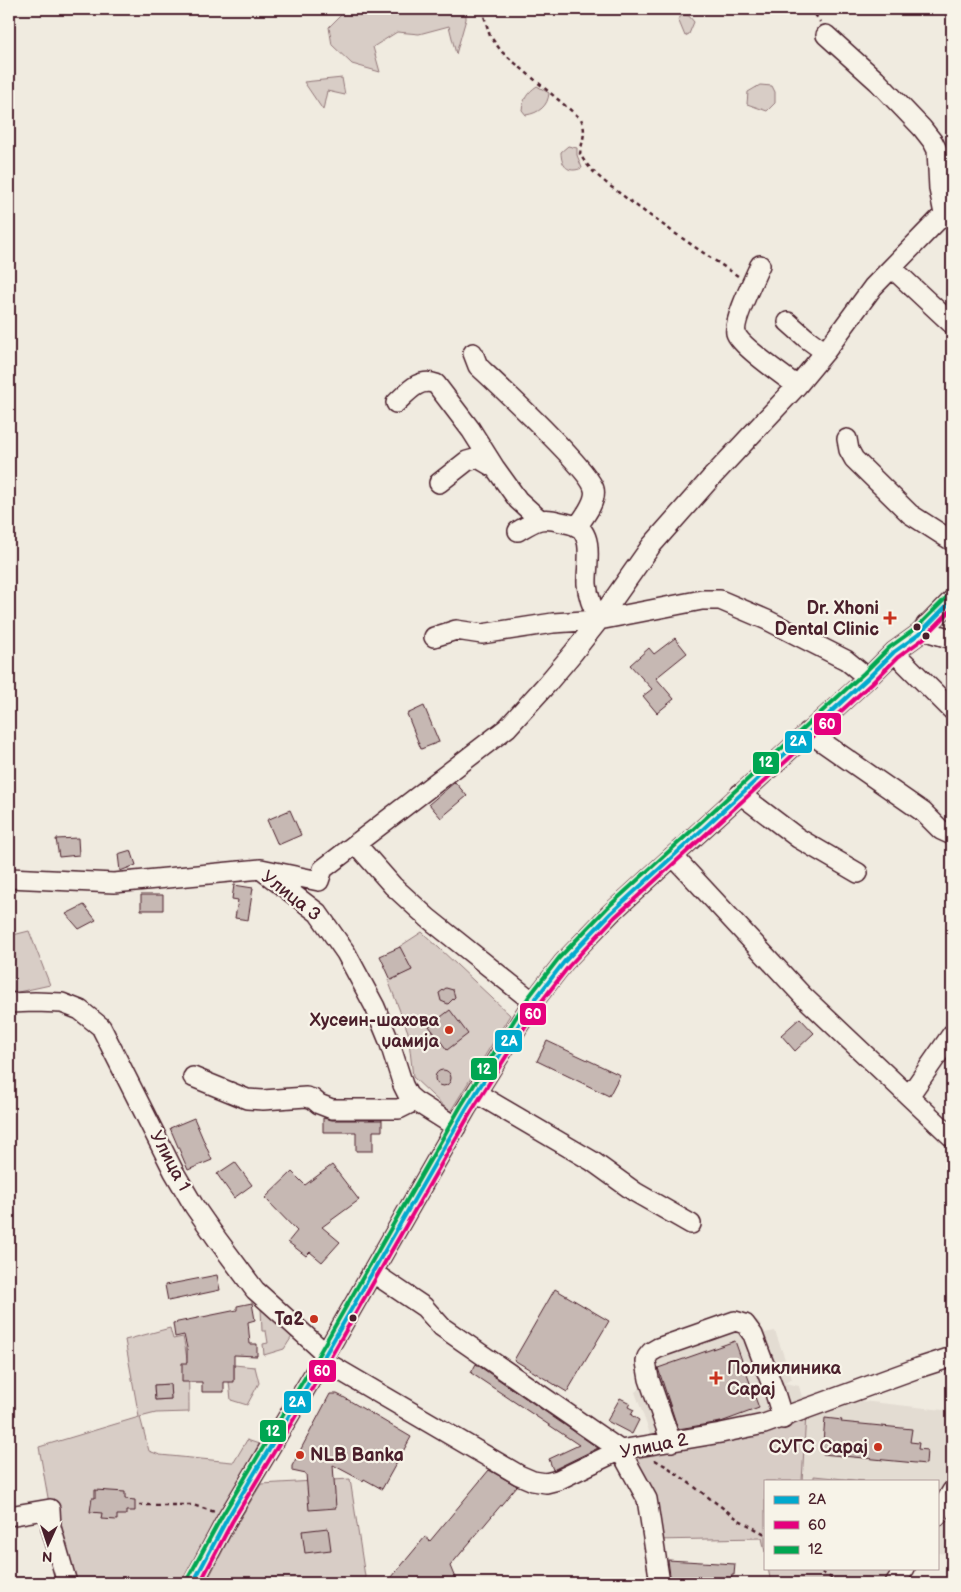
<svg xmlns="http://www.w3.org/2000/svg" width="961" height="1592" font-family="'Balsamiq Sans',sans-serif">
	<rect width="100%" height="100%" fill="#f0ebe0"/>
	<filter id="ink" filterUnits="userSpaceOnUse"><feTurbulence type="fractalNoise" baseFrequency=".02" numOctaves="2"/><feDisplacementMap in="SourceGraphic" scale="10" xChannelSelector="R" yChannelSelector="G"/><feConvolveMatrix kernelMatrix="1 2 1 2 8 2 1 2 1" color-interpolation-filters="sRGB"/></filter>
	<g filter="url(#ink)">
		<path fill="#e3dcd2" d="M 737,1311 L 746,1313 L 753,1317 L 759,1322 L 765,1333 L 775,1331 L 792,1379 L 785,1383 L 799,1386 L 802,1397 L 808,1396 L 812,1407 L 654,1445 L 635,1392 L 642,1386 L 640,1370 L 689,1327 Z
			M 862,1401 L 952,1411 L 952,1554 L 937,1553 L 937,1481 L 802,1481 L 806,1414 L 840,1402 Z"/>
		<path fill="#d8cdc6" stroke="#917678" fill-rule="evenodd" d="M 347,9 L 466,9 L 466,19 L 456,54 L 449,26 L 419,34 L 397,32 L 373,47 L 380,72 L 352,64 L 332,45 L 329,27 Z
			M 683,15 L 689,16 L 694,22 L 689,34 L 685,36 L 678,19 Z
			M 342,78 L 345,95 L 327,91 L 323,110 L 304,82 Z
			M 760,85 L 772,86 L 775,92 L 775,103 L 767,111 L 747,104 L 748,92 Z
			M 537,86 L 549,93 C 548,106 539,113 526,115 L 522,110 C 523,99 528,92 537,86 Z
			M 568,146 L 577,148 L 577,155 L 582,168 C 568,174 561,166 561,152 Z
			M 29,931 L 50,985 L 9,994 L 9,936 Z
			M 422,932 L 510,1015 L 450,1112 L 413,1077 L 408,1032 L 388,980 L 412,970 L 399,947 Z
			M 261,1308 L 293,1335 L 284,1349 L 264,1355 L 263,1344 L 268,1343 L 266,1331 L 262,1331 Z
			M 170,1328 L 173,1339 L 183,1337 C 189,1362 189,1387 189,1412 L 156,1413 L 140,1417 L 149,1451 L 160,1455 L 232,1462 L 234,1462 L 247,1440 L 259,1444 L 182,1583 L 67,1583 L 50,1509 L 39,1447 L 139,1417 L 125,1340 ZM 170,1384 L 171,1399 L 155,1400 L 154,1385 Z
			M 234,1365 L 255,1367 L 259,1383 L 247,1405 L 231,1400 L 229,1382 L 234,1381 Z
			M 806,1414 L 802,1481 L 765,1481 L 765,1552 L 762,1538 L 654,1540 L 620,1450 Z
			M 814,1476 L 864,1481 L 814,1481 Z
			M 350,1479 L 366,1583 L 206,1583 L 234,1529 L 261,1484 Z
			M 768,1568 L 905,1568 L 895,1583 L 771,1583 Z"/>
		<path fill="#c6b8b3" stroke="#4a1f2b" d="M 675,638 L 687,653 L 656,678 L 674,699 L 657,713 L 643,696 L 652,689 L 630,665 L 649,648 L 654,654 Z
			M 424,706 L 439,742 L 421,749 L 407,714 Z
			M 455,782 L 467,796 L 441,818 L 429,804 Z
			M 290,810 L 301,835 L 278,845 L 267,820 Z
			M 78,838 L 79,855 L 59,857 L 56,839 Z
			M 131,850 L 136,865 L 120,871 L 118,854 Z
			M 234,885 L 253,888 L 248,920 L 235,918 L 238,900 L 232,899 Z
			M 141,895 L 163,895 L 163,910 L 141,910 Z
			M 84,905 L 96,920 L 79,929 L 66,914 Z
			M 400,947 L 412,970 L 391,980 L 380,956 Z
			M 446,988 L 453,990 L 455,997 L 448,1004 L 441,1001 L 439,993 Z
			M 450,1010 L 468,1034 L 447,1050 L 429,1026 Z
			M 800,1018 L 814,1033 L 795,1051 L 781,1035 Z
			M 547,1041 L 620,1075 L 609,1096 L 537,1061 Z
			M435 1078a8 8 0 1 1 16 0a8 8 0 1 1-16 0Z
			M 194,1118 L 212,1160 L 188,1170 L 170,1128 Z
			M 323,1118 L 332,1120 L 382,1120 L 382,1131 L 373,1131 L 373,1151 L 356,1151 L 356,1132 L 323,1132 Z
			M 235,1162 L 252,1185 L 234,1198 L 217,1174 Z
			M 332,1165 L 359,1200 L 322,1227 L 340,1242 L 322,1262 L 310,1252 L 306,1256 L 288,1242 L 297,1231 L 265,1198 L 292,1172 L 305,1185 Z
			M 217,1275 L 220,1290 L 168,1301 L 165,1285 Z
			M 555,1289 L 609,1321 L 567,1392 L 514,1360 Z
			M 252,1303 L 255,1320 L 248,1322 L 250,1344 L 257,1344 L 257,1356 L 234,1355 L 234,1382 L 224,1382 L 224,1392 L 202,1392 L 202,1382 L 182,1382 L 182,1363 L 187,1363 L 187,1348 L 184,1335 L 175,1337 L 173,1323 L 237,1310 L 237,1306 Z
			M 735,1341 L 759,1408 L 721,1422 L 678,1429 L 658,1368 Z
			M 476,1364 L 598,1448 L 553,1470 L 549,1459 L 579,1445 L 471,1373 Z
			M 170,1384 L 171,1399 L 155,1400 L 154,1385 Z
			M 330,1394 L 337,1394 L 345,1398 L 411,1437 L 382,1489 L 364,1479 L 363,1481 L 333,1465 L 336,1508 L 309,1510 L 306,1474 L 292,1471 L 292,1466 Z
			M 620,1398 L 630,1403 L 628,1407 L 634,1410 L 631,1415 L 639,1420 L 632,1434 L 607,1421 Z
			M 825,1418 L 842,1420 L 841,1422 L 912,1429 L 910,1442 L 919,1443 L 918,1449 L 927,1450 L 926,1464 L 822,1454 Z
			M 489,1470 L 517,1486 L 450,1566 L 457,1583 L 387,1583 L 425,1537 L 430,1541 Z
			M 95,1490 L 125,1492 L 125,1499 L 135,1500 L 135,1511 L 126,1511 L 126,1515 L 117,1515 L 117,1520 L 101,1519 L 102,1513 L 90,1512 L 92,1498 L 95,1498 Z
			M 328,1528 L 331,1550 L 305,1553 L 302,1531 Z
			M 668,1560 L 735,1564 L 734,1575 L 732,1575 L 731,1583 L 671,1583 Z"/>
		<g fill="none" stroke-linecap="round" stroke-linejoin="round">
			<g stroke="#4a1f2b" stroke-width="22">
				<path id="minor" d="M 826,35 L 877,81 L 922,128 L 933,142 L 937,150 L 939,189 L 944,214
					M 760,265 C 754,279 733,321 736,333 C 739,345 785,377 797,386
					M 892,268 L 952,324
					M 788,322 L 806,338 L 825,352
					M 473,353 L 478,366 C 497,384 590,470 594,489 C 597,501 584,517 577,527
					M 396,403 C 408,392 419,377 436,384 L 471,430 L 495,468
					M 847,439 L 849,450 L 854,459 L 910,514 L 952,541
					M 439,483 L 467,461 L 478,458 L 495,468 L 518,500 L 539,519
					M 518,531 C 535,521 541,516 561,522 C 566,523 571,524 576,526 C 595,535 586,567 587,584 C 588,597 593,609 599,620
					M 926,625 L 932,633 L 952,639
					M 434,637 L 456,630 L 482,634 L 553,623 L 599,620 L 702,600 L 720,600 L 767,620 L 846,660 L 868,678
					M 894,652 L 952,710
					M 808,732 L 923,812 L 941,830 L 952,835
					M 740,794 L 798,838 L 858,873
					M 356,844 L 393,886 L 428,918 L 533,1002
					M 673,856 L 803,996 L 952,1137
					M 264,872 L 318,913 L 346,953 L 375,1007 L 389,1041 L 403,1085 L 408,1095 L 415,1101 L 456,1127
					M 9,878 L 114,883 L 261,869 L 319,881 L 323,869 L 507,728 L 546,685 L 573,653 L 599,620 L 651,546 L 711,478 L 797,386 L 826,351 L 873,287 L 944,214 L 952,207
					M 9,1003 L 35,1002 L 62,1003 L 80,1010 L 101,1027 L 174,1172 L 194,1206 L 217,1239 L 255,1290 L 326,1354
					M 193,1077 L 247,1099 L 263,1100 L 306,1097 L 313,1099 L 319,1104 L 332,1109 L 399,1109 L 415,1101
					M 476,1093 L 592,1161 L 635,1192 L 691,1224
					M 909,1096 L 952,1034
					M 372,1272 L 424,1307 L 442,1327 L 620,1450 L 647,1499 L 660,1583
					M 322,1360 L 519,1475 L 533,1481 L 546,1483 L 558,1480 L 620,1450 L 721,1433 L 764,1424 L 918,1368 L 952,1357
					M 671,1442 L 649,1379 L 646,1362 L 647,1357 L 651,1352 L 658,1348 L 735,1321 L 745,1324 L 753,1335 L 775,1393 L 783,1419
					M 9,1516 L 50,1509 L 51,1527 L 67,1583
					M 937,1516 L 952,1491
					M 193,1583 L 227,1519 L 317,1369 L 466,1109 L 533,1002 L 564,962 L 611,913 L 868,678 L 894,652 L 919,634 L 952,600
					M 895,1583 L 905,1568"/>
			</g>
			<path stroke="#4a1f2b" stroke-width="2.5" stroke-dasharray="4 4" stroke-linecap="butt" d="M 301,9 L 324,11 L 369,9
				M 482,9 L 490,36 L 502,52 L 581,119 C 587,131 582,141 580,154 C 591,174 612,187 630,201 C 665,227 702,252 738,276
				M 565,9 L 590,11 L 739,9
				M 793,9 L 813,11 L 820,22
				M 655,1460 L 669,1468 L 739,1520 L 765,1534
				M 139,1505 L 193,1505 L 215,1512
				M 815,1568 L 831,1578 L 843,1583"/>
			<use href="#minor" stroke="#f7f3e8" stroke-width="19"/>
			<g stroke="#f7f3e8" stroke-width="8">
				<path id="bus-1" d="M 193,1583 L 227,1519 L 317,1369 L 466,1109 L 533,1002 L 564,962 L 611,913 L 868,678 L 894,652 L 919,634 L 952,600"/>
			</g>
			<g stroke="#f7f3e8" stroke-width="8">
				<path id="bus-2" d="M 200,1583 L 232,1522 L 322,1372 L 471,1112 L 538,1006 L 569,966 L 615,917 L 872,683 L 898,657 L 923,639 L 952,609"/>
			</g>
			<g stroke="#f7f3e8" stroke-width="8">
				<path id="bus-3" d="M 187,1580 L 222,1516 L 312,1366 L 461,1106 L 528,998 L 559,958 L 607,908 L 864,673 L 890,647 L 915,629 L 948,596"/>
			</g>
			<use href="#bus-1" stroke="#00a9ce" stroke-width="4"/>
			<use href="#bus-2" stroke="#e5007d" stroke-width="4"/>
			<use href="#bus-3" stroke="#00a651" stroke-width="4"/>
		</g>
	</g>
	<g fill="#c8321e" stroke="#f7f3e8" stroke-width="2">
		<path d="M887.5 610.5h5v5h5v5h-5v5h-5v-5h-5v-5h5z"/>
		<circle cx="449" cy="1030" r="5"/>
		<circle cx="314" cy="1319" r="5"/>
		<path d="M713.5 1370.5h5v5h5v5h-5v5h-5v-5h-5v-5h5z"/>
		<circle cx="878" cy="1447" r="5"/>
		<circle cx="300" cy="1455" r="5"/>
	</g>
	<g fill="#4a1f2b" stroke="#f7f3e8" stroke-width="2">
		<circle cx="917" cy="627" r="4.5"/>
		<circle cx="926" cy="636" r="4.5"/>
		<circle cx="353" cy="1318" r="4.5"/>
	</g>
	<g text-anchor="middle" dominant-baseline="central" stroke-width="4.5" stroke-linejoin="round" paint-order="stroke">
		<g font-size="18" font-weight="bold" fill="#4a1f2b" stroke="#f7f3e8" text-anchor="end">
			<text x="879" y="608">Dr. Xhoni<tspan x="879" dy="21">Dental Clinic</tspan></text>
			<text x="439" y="1020">Хусеин-шахова<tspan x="439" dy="21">џамија</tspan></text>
			<text x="304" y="1319">Ta2</text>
			<text x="727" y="1368" text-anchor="start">Поликлиника<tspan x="727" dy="21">Сарај</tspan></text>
			<text x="868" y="1447">СУГС Сарај</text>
			<text x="310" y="1455" text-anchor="start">NLB Banka</text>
		</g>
		<g font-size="18" fill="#4a1f2b" stroke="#f7f3e8">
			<text transform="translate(291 896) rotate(38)">Улица 3</text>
			<text transform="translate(170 1161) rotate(62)">Улица 1</text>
			<text transform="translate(654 1446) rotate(-11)">Улица 2</text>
		</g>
	</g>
	<g stroke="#f7f3e8" stroke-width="2">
		<rect x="813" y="712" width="29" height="24" rx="5" fill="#e5007d"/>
		<rect x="784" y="730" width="29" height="24" rx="5" fill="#00a9ce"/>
		<rect x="752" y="751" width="28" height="24" rx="5" fill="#00a651"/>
		<rect x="519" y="1002" width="28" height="24" rx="5" fill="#e5007d"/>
		<rect x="494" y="1029" width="29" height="24" rx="5" fill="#00a9ce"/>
		<rect x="470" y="1057" width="28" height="24" rx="5" fill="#00a651"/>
		<rect x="308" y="1359" width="29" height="24" rx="5" fill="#e5007d"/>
		<rect x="283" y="1390" width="29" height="24" rx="5" fill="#00a9ce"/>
		<rect x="259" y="1419" width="28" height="24" rx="5" fill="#00a651"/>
	</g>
	<g font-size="14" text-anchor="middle" font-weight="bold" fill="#fff">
		<text x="827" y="729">60</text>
		<text x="798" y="746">2A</text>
		<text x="766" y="767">12</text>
		<text x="533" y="1019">60</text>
		<text x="509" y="1046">2A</text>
		<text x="484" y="1074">12</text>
		<text x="322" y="1376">60</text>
		<text x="297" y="1407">2A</text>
		<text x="273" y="1436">12</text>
	</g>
	<rect width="961" height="1592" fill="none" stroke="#f7f3e8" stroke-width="30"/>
	<rect x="15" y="15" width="931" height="1562" fill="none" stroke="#4a1f2b" stroke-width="2" filter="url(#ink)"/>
	<rect x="764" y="1480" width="175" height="90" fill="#f7f3e8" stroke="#b29e9c"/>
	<rect x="774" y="1496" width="25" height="8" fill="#00a9ce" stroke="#b29e9c"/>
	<text x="808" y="1504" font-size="15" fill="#4a1f2b">2A</text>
	<rect x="774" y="1521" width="25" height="8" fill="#e5007d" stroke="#b29e9c"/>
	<text x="808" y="1530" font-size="15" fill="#4a1f2b">60</text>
	<rect x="774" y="1546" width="25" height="8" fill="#00a651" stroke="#b29e9c"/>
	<text x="808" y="1554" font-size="15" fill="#4a1f2b">12</text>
	<g transform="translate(48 1544) rotate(183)" stroke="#f7f3e8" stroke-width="4" paint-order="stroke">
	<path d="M0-4L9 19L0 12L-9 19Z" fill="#4a1f2b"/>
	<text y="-8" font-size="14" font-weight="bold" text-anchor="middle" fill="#4a1f2b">N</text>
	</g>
</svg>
